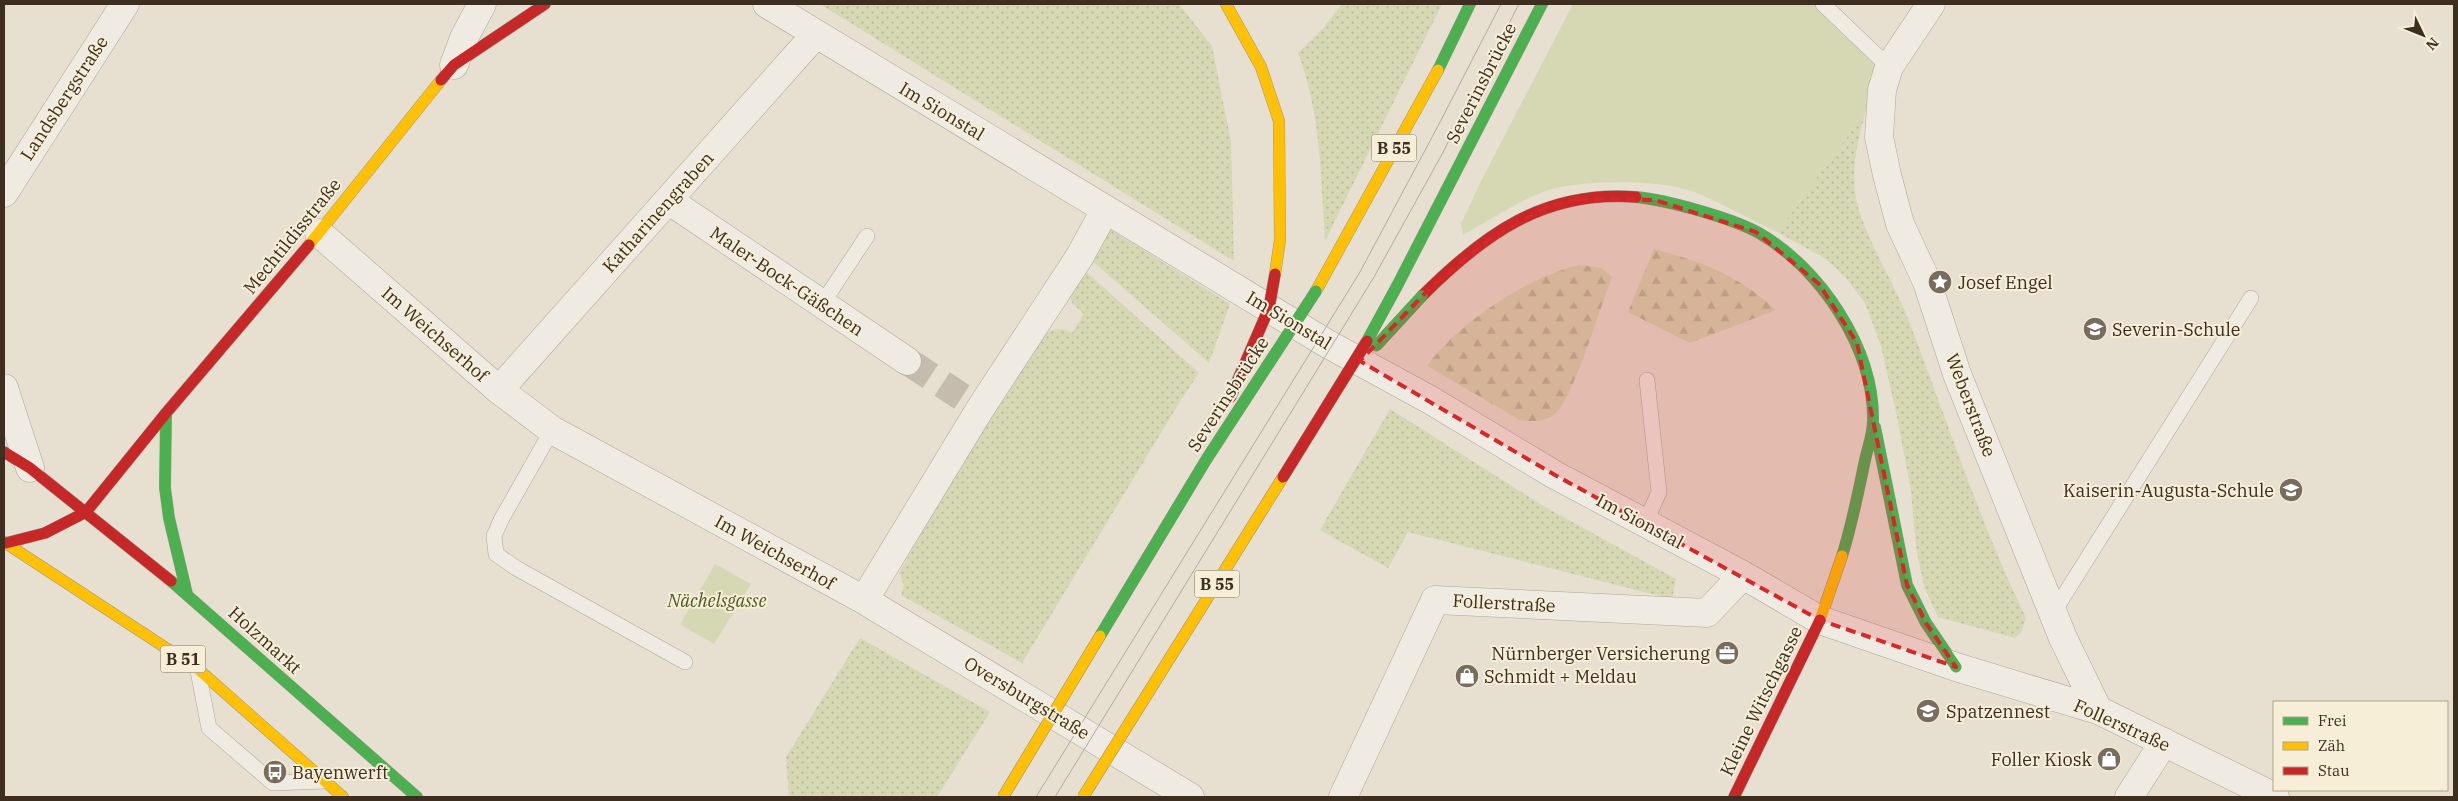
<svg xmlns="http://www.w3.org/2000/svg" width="2458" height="801" font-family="'IBM Plex Serif',serif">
	<defs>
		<pattern id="grass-dots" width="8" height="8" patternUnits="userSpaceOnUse" patternTransform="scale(1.25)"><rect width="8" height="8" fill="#d6d7b3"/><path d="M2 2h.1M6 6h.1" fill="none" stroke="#b9b99a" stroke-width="1.8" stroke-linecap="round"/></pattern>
		<pattern id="forest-firs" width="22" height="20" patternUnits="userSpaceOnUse" patternTransform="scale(1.25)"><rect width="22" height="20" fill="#d6d7b3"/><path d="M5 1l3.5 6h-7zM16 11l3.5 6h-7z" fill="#b9b99a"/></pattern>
	</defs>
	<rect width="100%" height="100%" fill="#e7e0d1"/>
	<path fill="url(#grass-dots)" d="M 820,4 L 1179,4 L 1212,46 L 1231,142 L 1234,261 Z
		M 1342,4 L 1442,4 L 1325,241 C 1321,178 1321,113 1298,53 L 1323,28 Z
		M 1866,111 C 1858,138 1852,164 1855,192 C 1859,226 1891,278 1905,311 C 1945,413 1978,519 2026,618 L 2021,633 L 2015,638 L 1938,617 L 1924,587 L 1916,547 L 1911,490 L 1896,412 L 1881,346 L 1865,303 L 1846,278 L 1826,259 L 1777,232 Z
		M 1108,228 L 1230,304 L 1209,363 L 1089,258 Z
		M 1082,268 L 1199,373 L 1179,403 L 1022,663 L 901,595 L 904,585 L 899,573 L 996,401 L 1002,402 C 1013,383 1032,337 1053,330 C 1060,328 1067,330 1072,333 L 1084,314 L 1073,304 L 1067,291 Z
		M 1390,409 L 1545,507 L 1676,579 L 1672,599 L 1408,532 L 1388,568 L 1320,530 Z
		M 860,638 L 990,712 L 937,797 L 789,797 L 786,757 Z"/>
	<path fill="url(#forest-firs)" d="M 1654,249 C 1705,263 1736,274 1776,310 L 1690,343 L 1628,312 Z
		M 1580,265 L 1601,268 L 1612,277 C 1601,305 1574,396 1556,413 C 1546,422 1533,422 1520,420 L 1427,366 C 1458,323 1529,276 1580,265 Z"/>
	<path fill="#d6d7b3" d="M 1573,4 L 1836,4 L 1879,51 L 1866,111 L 1777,232 C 1749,219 1722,203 1694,192 C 1661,179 1577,179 1543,192 C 1517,202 1488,221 1463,235 L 1461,224 L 1482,179 Z
		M 715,564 L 751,584 L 714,644 L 683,626 L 681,623 Z"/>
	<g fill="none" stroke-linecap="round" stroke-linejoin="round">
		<path stroke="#c5bcae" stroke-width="28" stroke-dasharray="28 14" stroke-linecap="butt" d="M 907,361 L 962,397"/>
		<g stroke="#ada599" stroke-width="16">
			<path id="lane" d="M 1823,4 L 1889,67
				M 822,304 L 867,236
				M 552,430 L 501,520 L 494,536 L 496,554 L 516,568 L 685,662
				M 1645,524 L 1659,492 L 1647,380
				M 2053,613 L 2251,298
				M 198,671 L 209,728 L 273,783 L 324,781"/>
		</g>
		<g stroke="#ada599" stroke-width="29">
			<path id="street" d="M 767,4 L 1326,343 L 1432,401 L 1555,475 L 1743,575 L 1820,620 L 1956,667 L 2098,710 L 2275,797
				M 1931,4 L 1889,67 L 1882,90 L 1879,137 L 1887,175 L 1900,224 L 1927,282 L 1957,374 L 2063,638 L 2098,710
				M 454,65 L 464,38 L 482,4
				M 4,193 L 125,4
				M 668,200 L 907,361
				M 319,233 L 499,390 L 552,430 L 864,600 L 1190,797
				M 4,388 L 30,468
				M 499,390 L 816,34
				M 864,600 L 980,409 L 1080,256 L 1105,210
				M 1343,797 L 1435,600 L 1707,613 L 1743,575
				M 2129,797 L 2164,742"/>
		</g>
		<g stroke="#9c958a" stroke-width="12">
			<path id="fast" d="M 1438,70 L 1470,4
				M 1636,197 C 1667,200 1732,218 1759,233 C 1820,268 1874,348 1873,420 C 1873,434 1868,447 1865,460 C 1858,493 1852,525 1842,556
				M 1397,286 L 1542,4
				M 166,413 L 165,488 L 169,518 L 187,594
				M 1875,427 L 1907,585 L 1926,623 L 1956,667
				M 171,581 L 417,797"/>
		</g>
		<g stroke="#9c958a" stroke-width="12">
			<path id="slow" d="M 1226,4 L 1261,67 L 1279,121 L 1280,240 L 1275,274
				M 309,245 L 441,80
				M 1316,291 L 1438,70
				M 4,542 L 198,669 L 343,797
				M 1820,620 L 1842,556"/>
		</g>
		<g stroke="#9c958a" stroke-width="12">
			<path id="jam" d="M 441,80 L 454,65 L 545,4
				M 1422,296 C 1484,234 1544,190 1636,197
				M 4,452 L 30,468 L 171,581
				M 86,512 L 166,413 L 309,245
				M 6,543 L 45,533 L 86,512
				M 1734,797 L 1820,620"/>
		</g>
		<use href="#lane" stroke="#efebe3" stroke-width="15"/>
		<use href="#street" stroke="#efebe3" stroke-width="28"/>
		<use href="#fast" stroke="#4caf50" stroke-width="11"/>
		<use href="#slow" stroke="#ffc107" stroke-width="11"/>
		<use href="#jam" stroke="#c62828" stroke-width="11"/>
		<path stroke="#afaaa2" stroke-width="1" d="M 1036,797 L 1360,272 L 1438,126 L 1501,4
			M 1055,797 L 1374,277 L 1441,156 L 1519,4"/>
		<g stroke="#928b80" stroke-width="12" stroke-linecap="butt">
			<path id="fast-bridge" d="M 1367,341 L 1397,286
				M 1376,346 L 1422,296
				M 1100,636 L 1206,460 L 1316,291"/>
		</g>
		<g stroke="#928b80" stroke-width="12" stroke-linecap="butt">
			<path id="slow-bridge" d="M 1003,797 L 1100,636
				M 1083,797 L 1283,477"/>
		</g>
		<g stroke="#928b80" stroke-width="12" stroke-linecap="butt">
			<path id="jam-bridge" d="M 1230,398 L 1269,308 L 1275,274
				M 1283,477 L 1367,341"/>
		</g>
		<use href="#fast-bridge" stroke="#4caf50" stroke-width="11"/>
		<use href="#slow-bridge" stroke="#ffc107" stroke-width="11"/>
		<use href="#jam-bridge" stroke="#c62828" stroke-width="11"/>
	</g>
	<path fill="#d62828" fill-opacity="0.2" stroke="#d62828" stroke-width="4" stroke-dasharray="10 6" stroke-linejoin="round" d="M 1578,199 L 1655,200 L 1756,232 L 1819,284 L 1857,343 L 1907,585 L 1926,623 L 1956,667 L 1820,620 L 1555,475 L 1360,361 L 1431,287 L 1487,241 L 1546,207 Z"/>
	<defs>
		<g id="sight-disc" transform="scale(1.25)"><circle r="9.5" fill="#786c5e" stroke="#f7eed8"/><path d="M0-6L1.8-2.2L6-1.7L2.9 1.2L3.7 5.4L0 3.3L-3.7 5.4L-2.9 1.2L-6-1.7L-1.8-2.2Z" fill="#fff"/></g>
		<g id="school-disc" transform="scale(1.25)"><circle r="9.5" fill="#786c5e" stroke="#f7eed8"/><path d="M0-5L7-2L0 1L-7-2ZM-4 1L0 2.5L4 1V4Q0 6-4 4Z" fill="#fff"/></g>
		<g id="office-disc" transform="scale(1.25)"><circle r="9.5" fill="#786c5e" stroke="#f7eed8"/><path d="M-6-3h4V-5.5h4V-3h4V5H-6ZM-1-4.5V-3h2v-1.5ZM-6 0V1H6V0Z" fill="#fff"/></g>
		<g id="shop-disc" transform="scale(1.25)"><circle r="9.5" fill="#786c5e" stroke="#f7eed8"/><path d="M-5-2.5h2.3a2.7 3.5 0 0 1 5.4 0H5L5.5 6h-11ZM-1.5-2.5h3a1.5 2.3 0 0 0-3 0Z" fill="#fff"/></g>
		<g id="bus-disc" transform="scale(1.25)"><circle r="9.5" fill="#786c5e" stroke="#f7eed8"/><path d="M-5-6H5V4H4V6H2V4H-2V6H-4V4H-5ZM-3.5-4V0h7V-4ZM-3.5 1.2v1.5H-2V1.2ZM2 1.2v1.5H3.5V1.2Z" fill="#fff"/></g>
	</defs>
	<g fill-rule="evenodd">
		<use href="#sight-disc" x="1940" y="282"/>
		<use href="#school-disc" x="2095" y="329"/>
		<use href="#school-disc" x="2291" y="490"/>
		<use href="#office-disc" x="1727" y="653"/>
		<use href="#shop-disc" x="1467" y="676"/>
		<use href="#school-disc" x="1928" y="711"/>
		<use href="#shop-disc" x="2109" y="759"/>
		<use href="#bus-disc" x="275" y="772"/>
	</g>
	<g text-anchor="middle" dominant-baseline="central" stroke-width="4" stroke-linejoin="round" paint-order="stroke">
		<g fill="#f7eed8" stroke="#756857" stroke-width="1">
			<rect x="1371.5" y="134.5" width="45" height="27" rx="4"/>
			<rect x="1194.5" y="570.5" width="45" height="27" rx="4"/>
			<rect x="160.5" y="645.5" width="45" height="27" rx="4"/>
		</g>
		<g font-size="16" font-weight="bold" fill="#3d2e20">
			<text x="1394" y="148">B 55</text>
			<text x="1217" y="584">B 55</text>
			<text x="183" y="659">B 51</text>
		</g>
		<g font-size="18" fill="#3d2e20" stroke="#f7eed8">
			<text transform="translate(1481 83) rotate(-63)">Severinsbrücke</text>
			<text transform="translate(64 98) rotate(-57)">Landsbergstraße</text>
			<text transform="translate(942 111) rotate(31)">Im Sionstal</text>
			<text transform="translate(658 212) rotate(-48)">Katharinengraben</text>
			<text transform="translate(292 236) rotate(-51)">Mechtildisstraße</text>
			<text transform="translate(787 281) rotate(34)">Maler-Bock-Gäßchen</text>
			<text transform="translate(1289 320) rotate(31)">Im Sionstal</text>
			<text transform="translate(435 334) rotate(41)">Im Weichserhof</text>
			<text transform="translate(1228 394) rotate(-57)">Severinsbrücke</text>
			<text transform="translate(1971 405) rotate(69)">Weberstraße</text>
			<text transform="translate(1640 521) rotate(28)">Im Sionstal</text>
			<text transform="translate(775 552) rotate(29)">Im Weichserhof</text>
			<text transform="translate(1504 603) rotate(3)">Follerstraße</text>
			<text transform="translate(265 640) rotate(42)">Holzmarkt</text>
			<text transform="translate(1027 698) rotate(31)">Oversburgstraße</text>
			<text transform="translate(1761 701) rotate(-64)">Kleine Witschgasse</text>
			<text transform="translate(2122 725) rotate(24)">Follerstraße</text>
		</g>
		<g font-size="18" fill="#3d2e20" stroke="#f7eed8" text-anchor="start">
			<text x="1958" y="282">Josef Engel</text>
			<text x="2112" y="329">Severin-Schule</text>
			<text x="2274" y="490" text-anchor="end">Kaiserin-Augusta-Schule</text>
			<text x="1710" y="653" text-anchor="end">Nürnberger Versicherung</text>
			<text x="1484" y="676">Schmidt + Meldau</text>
			<text x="1946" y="711">Spatzennest</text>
			<text x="2092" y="759" text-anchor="end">Foller Kiosk</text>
			<text x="292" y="772">Bayenwerft</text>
		</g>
		<g font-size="18" font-style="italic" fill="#4d5a26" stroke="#f7eed8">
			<text x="717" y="600">Nächelsgasse</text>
		</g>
	</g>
	<rect width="2458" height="801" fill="none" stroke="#3d2e20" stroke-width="10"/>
	<rect x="2273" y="701" width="175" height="90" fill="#f7eed8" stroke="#ada18e"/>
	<rect x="2283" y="717" width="25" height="8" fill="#4caf50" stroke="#ada18e"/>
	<text x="2318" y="726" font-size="15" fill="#3d2e20">Frei</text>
	<rect x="2283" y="742" width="25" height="8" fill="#ffc107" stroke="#ada18e"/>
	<text x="2318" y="751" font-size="15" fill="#3d2e20">Zäh</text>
	<rect x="2283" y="767" width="25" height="8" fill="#c62828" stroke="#ada18e"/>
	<text x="2318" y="776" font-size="15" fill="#3d2e20">Stau</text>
	<g transform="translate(2423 35) rotate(133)" stroke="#f7eed8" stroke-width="4" paint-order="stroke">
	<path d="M0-4L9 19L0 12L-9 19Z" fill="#3d2e20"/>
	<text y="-8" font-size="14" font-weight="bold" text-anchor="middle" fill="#3d2e20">N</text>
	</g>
</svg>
